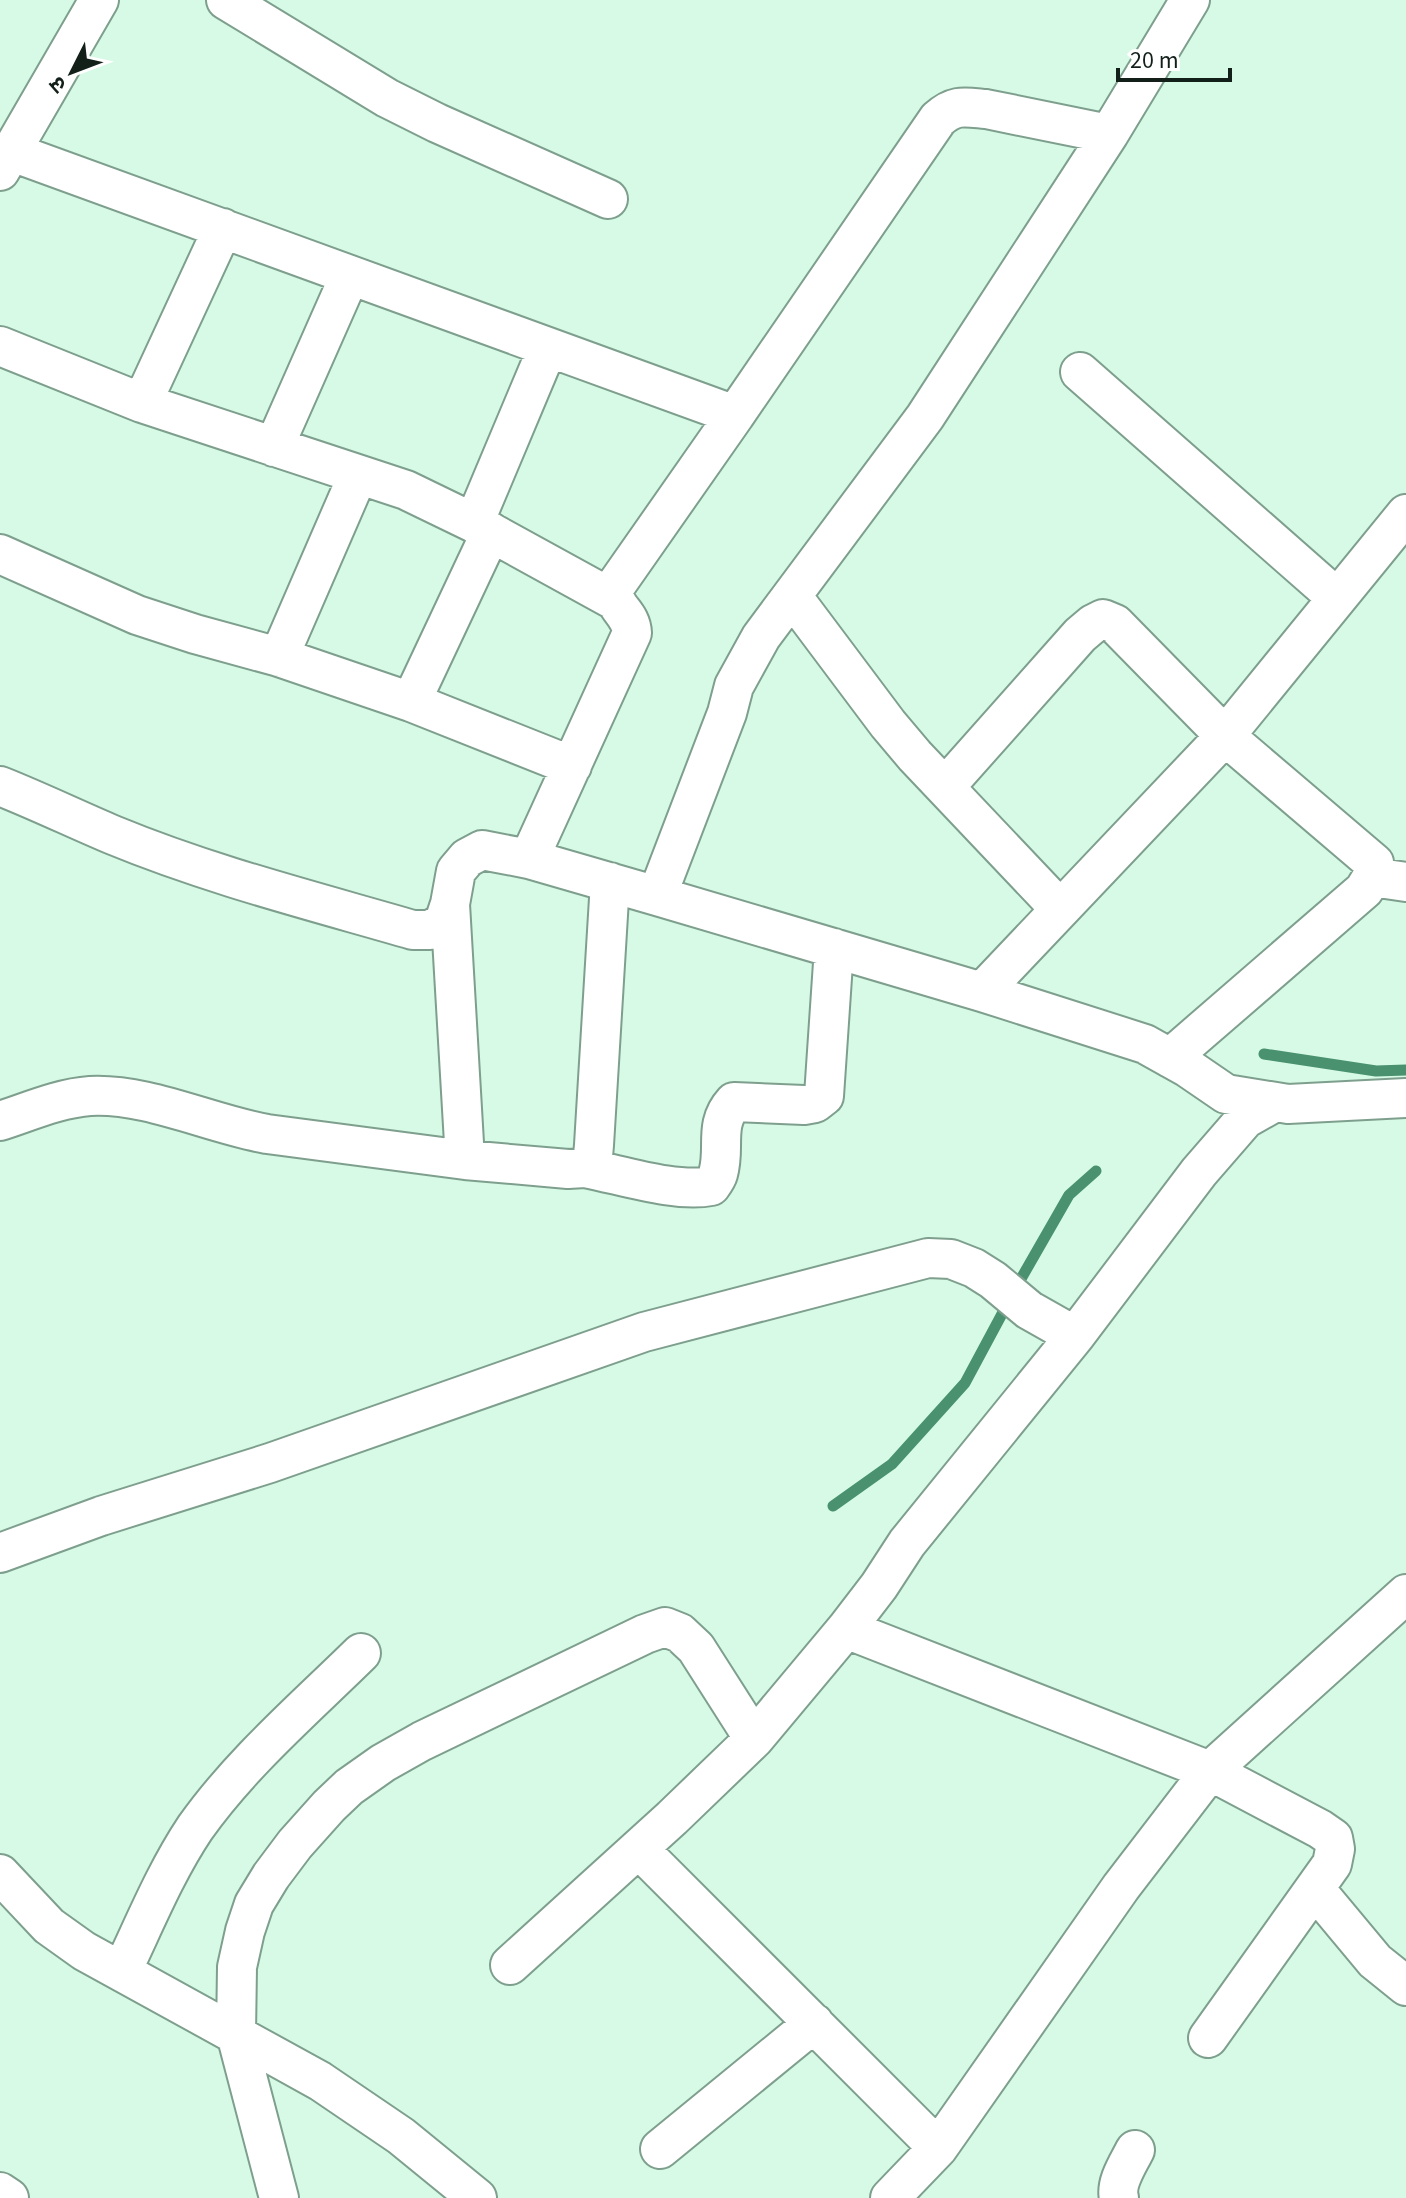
<svg xmlns="http://www.w3.org/2000/svg" width="1406" height="2198" font-family="'Source Sans 3','Noto Sans Devanagari',sans-serif">
	<rect width="100%" height="100%" fill="#d6fae5"/>
	<g fill="none" stroke-linecap="round" stroke-linejoin="round">
		<path stroke="#49916f" stroke-width="11" d="M 1264,1054 L 1376,1071 L 1406,1070
			M 833,1506 L 892,1464 L 965,1383 L 1018,1284 L 1069,1195 L 1096,1171"/>
		<g stroke="#7e9f8d" stroke-width="42">
			<path id="minor" d="M 226,0 L 387,98 L 437,123 L 608,199
				M 12,152 L 735,415 L 938,119 C 955,104 964,107 986,109 L 1109,134 L 1190,0
				M 0,171 L 99,0
				M 0,346 L 142,403 L 406,490 L 474,523 L 614,600
				M 1080,372 L 1337,598
				M 142,403 L 223,228
				M 274,447 L 350,275
				M 474,523 L 548,347
				M 0,554 L 137,615 L 195,634 L 279,657 L 411,702 L 572,766
				M 792,596 L 888,724 L 915,756 L 1060,909
				M 279,657 L 358,475
				M 411,702 L 491,532
				M 0,786 C 38,801 75,819 113,835 C 210,875 313,901 413,930 L 430,930 L 444,922 L 450,904 L 456,871 L 467,858 L 482,850 L 529,859 L 657,896 L 982,992 L 1145,1044 L 1188,1068 L 1226,1094 L 1288,1104 L 1406,1098
				M 945,787 L 1080,635 L 1093,624 L 1103,619 L 1115,624 L 1225,736 L 1374,863 L 1372,877 L 1364,890 L 1170,1058
				M 529,859 L 632,633 C 631,612 613,610 614,588 L 735,415
				M 1372,877 L 1406,882
				M 657,896 L 727,713 L 734,686 L 761,637 L 925,417 L 1109,134
				M 450,904 L 465,1160
				M 982,992 L 1225,736 L 1406,514
				M 0,1121 C 28,1112 60,1098 90,1096 C 148,1093 210,1124 267,1134 L 465,1160 L 568,1169 L 585,1168 L 593,1156 L 594,1145 L 610,882
				M 585,1168 C 622,1175 676,1193 711,1186 C 714,1182 717,1178 718,1174 C 726,1147 713,1125 734,1102 L 804,1105 L 815,1103 L 824,1096 L 834,948
				M 0,1553 L 101,1516 L 270,1463 L 644,1332 L 928,1258 L 951,1259 L 974,1268 L 993,1280 L 1029,1310 L 1075,1336 L 1199,1172 L 1245,1119 L 1275,1102
				M 846,1629 L 1210,1771 L 1121,1887 L 938,2148 L 890,2198
				M 639,1849 L 938,2148
				M 0,1874 L 49,1926 L 84,1951 L 320,2081 L 401,2136 L 477,2198
				M 1315,1889 L 1375,1961 L 1406,1986
				M 510,1965 L 672,1818 L 754,1739 L 846,1629 L 879,1586 L 907,1543 L 1075,1336
				M 122,1971 C 145,1923 165,1873 195,1828 C 241,1763 304,1709 361,1653
				M 1208,2038 L 1332,1864 L 1335,1849 L 1333,1838 L 1320,1829 L 1210,1771 L 1406,1594
				M 660,2149 L 814,2023
				M 0,2192 L 9,2198
				M 279,2198 L 236,2034 L 237,1967 L 245,1931 L 254,1904 L 271,1876 L 295,1844 L 329,1806 L 349,1787 L 383,1763 L 422,1741 L 645,1634 L 665,1627 L 680,1633 L 696,1648 L 754,1739
				M 1119,2198 C 1115,2183 1128,2164 1135,2150"/>
		</g>
		<use href="#minor" stroke="#fff" stroke-width="38"/>
	</g>
	<g transform="translate(72 72) rotate(228)" stroke="#ffffff" stroke-width="6" paint-order="stroke">
	<path d="M0-6L14 30L0 20L-14 30Z" fill="#122019"/>
	<text y="-12" font-size="22" font-weight="bold" text-anchor="middle" fill="#122019">उ</text>
	</g>
	<path d="M1118 68v12h112v-12" fill="none" stroke="#122019" stroke-width="4"/>
	<text x="1130" y="68" font-size="24" fill="#122019" stroke="#ffffff" stroke-width="6" paint-order="stroke">20 m</text>
</svg>
